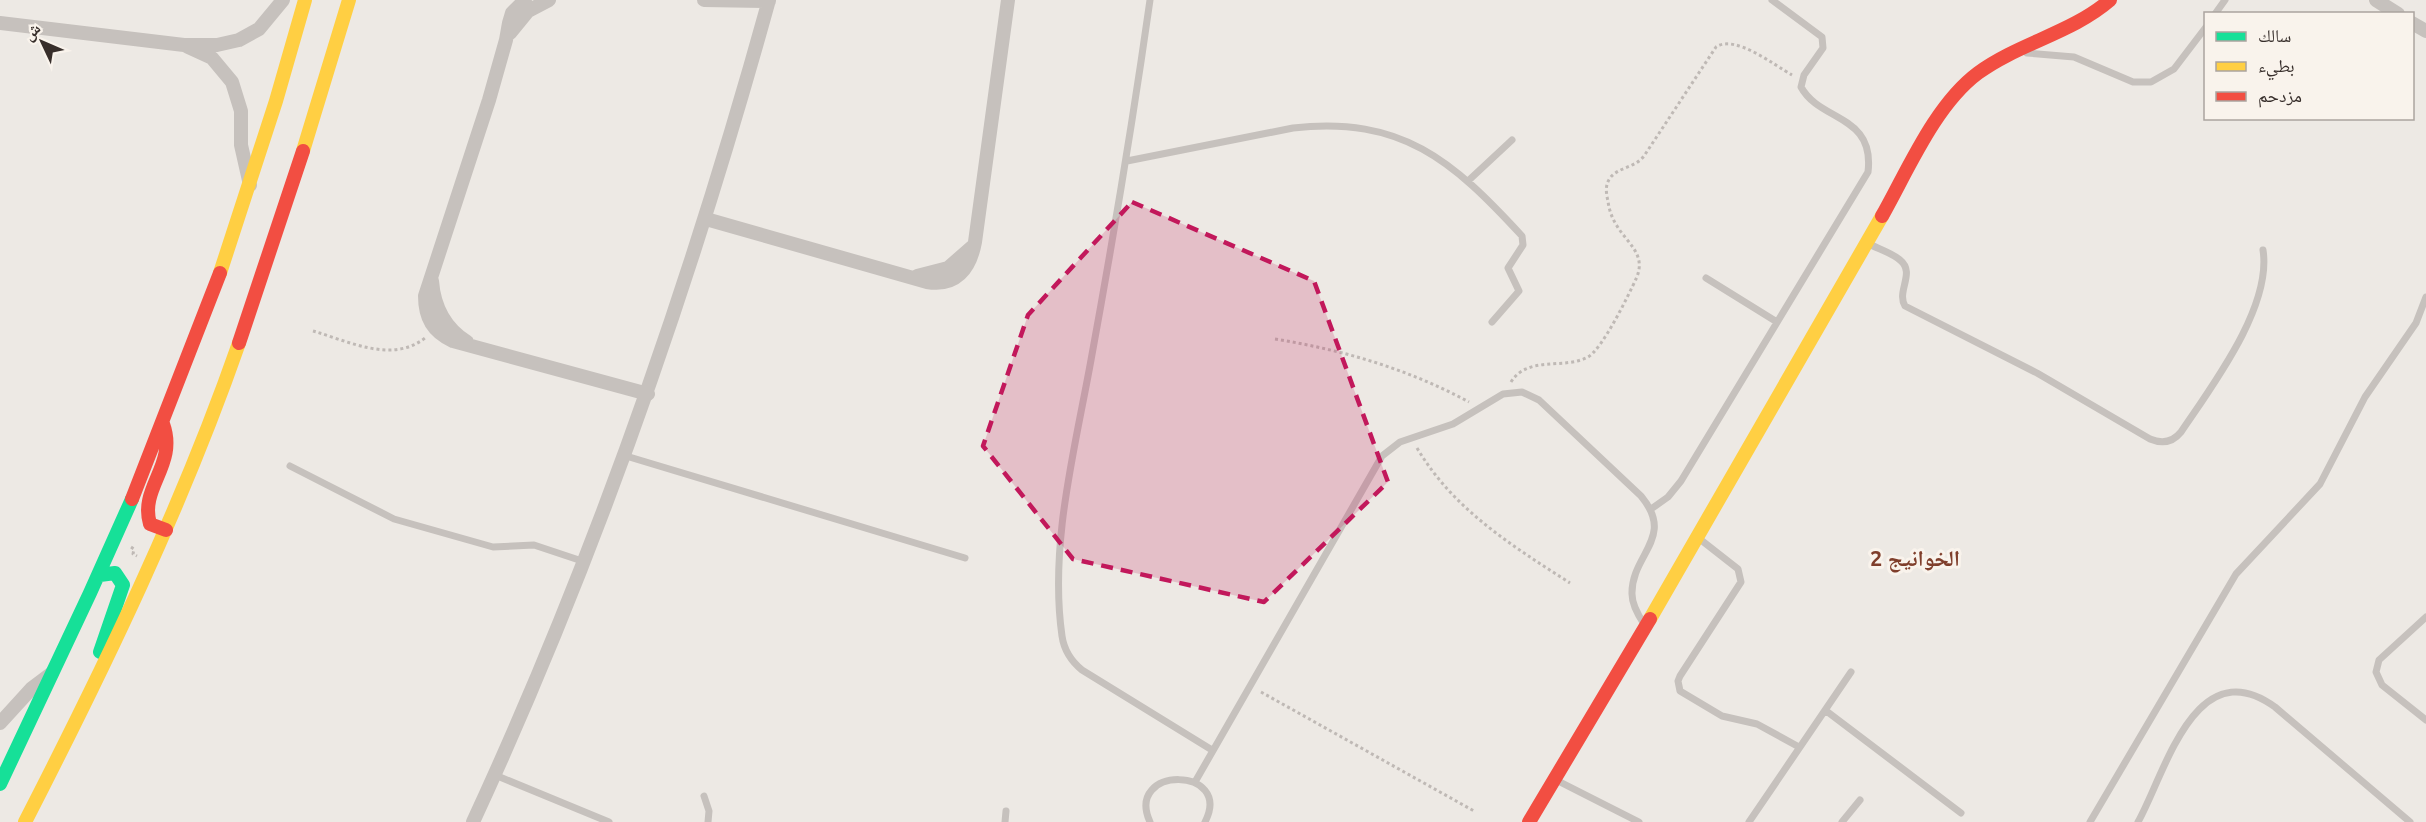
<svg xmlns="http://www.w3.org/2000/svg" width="2426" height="822" font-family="Ubuntu,'Noto Naskh Arabic',sans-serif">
	<rect width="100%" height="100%" fill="#ede9e4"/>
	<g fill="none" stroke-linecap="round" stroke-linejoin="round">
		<path stroke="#bfb9b5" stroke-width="3" stroke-dasharray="3 3" stroke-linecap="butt" d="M 313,331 C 348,341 392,364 425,338
			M 1275,339 C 1343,350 1408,369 1469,402
			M 1511,382 C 1528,355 1564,370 1588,357 C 1603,348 1628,296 1636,279 C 1647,255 1628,244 1617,226 C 1612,218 1609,210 1608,201 C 1606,193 1605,185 1610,178 C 1618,167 1635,168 1644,156 L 1716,47 C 1735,34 1774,65 1792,75
			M 1417,448 C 1454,510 1511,545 1570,583
			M 131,547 L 134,549 L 133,554 L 137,556
			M 1261,692 L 1474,811"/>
		<path stroke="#c6c1bd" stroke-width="7" d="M 1150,0 C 1133,120 1113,240 1091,360 C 1075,449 1049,545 1062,636 C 1064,650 1071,661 1082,670 L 1212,750
			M 2215,14 L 2225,0
			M 2027,53 L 2074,57 L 2133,82 L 2151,82 L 2174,69 L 2206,27
			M 1127,161 L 1293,128 C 1402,116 1452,160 1522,236 L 1523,245 L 1508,268 L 1519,291 L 1492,322
			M 1468,181 L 1512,140
			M 1869,244 C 1879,249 1892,253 1900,260 C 1916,273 1896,291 1905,306 L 2037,373 L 2150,439 C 2162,444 2173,442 2181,432 C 2212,386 2272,307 2263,250
			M 1706,278 L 1777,322
			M 626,456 L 965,558
			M 290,466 L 394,519 L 493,547 L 534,545 L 585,562
			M 1651,509 L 1668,497 L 1681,481 L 1868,172 C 1875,114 1820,122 1801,87 L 1804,75 L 1823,48 L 1822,37 L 1772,0
			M 1701,540 L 1738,569 L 1741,582 L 1680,676 L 1678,681 L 1680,691 L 1722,716 L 1757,724 L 1799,747
			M 2426,617 L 2379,660 L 2376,672 L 2382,685 L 2426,720
			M 1825,710 L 1961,813
			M 495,775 L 609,822
			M 1558,781 L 1639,822
			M 1195,782 L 1382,456 L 1400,442 L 1453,424 L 1503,394 L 1522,392 L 1539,400 L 1641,496 C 1676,538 1631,554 1632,594 C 1632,605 1638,615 1644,624
			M 704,796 L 709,811 L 708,822
			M 1005,822 L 1006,811
			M 1150,822 C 1124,765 1234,766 1205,822
			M 1749,822 L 1851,672
			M 1842,822 L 1860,800
			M 2090,822 L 2236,574 L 2320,484 L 2365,397 L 2416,323 L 2426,297
			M 2138,822 C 2165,774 2195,649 2275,707 L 2410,822"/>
		<path stroke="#c6c1bd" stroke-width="14" d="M 525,0 L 512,13 L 509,23 L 506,40 L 489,100 L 425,296 C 425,318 433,332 453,341 L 648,394
			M 704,0 L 769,1
			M 2376,0 L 2398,14
			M 0,23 L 184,45 L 217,45 L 239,40 L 259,29 L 283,0
			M 2412,23 L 2426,31
			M 510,33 L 528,11 L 549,0
			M 188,47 L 212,58 L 232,82 L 241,111 L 241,145 L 250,185
			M 706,219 L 927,282 C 956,287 970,269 975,242 L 1008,0
			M 917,276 L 948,268 L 972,247
			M 432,281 C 434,307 445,328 467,342
			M 0,723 L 32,688 L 52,673
			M 473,822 C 596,556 691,282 769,0"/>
		<path stroke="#16e098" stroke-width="14" d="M 100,575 L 115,573 L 123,585 L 100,652
			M 0,784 L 90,593 L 132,499"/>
		<path stroke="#ffcf43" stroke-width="14" d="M 303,151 L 349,0
			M 220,273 L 276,101 L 305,0
			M 1650,619 L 1882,216
			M 25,822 C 105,666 181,509 239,343"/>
		<path stroke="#f24e42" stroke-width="14" d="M 1882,216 C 1908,170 1935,105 1978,73 C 2019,43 2072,33 2110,0
			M 239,343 L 303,151
			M 163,424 C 178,465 139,487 150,524 L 166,530
			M 132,499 L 220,273
			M 1529,822 L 1650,619"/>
	</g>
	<path fill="#c2185b" fill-opacity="0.2" stroke="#c2185b" stroke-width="4.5" stroke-dasharray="12 8" stroke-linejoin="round" d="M 1132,202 L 1314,281 L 1388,482 L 1264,602 L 1073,559 L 983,446 L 1028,315 Z"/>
	<g text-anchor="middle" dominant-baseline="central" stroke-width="6" stroke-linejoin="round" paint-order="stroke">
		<g font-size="22" font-weight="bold" fill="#7f3e2b" stroke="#f9f3ec">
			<text x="1915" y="557">الخوانيج 2</text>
		</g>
	</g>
	<rect x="2204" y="12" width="210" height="108" fill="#f9f3ec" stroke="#aba49f" stroke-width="1.5"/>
	<rect x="2216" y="32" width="30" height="9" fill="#16e098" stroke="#aba49f" stroke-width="1.5"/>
	<text x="2258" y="42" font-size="18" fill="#372e2b">سالك</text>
	<rect x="2216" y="62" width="30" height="9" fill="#ffcf43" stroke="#aba49f" stroke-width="1.5"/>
	<text x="2258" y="72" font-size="18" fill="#372e2b">بطيء</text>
	<rect x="2216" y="92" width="30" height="9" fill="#f24e42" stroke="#aba49f" stroke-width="1.5"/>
	<text x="2258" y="102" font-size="18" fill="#372e2b">مزدحم</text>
	<g transform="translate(42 42) rotate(314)" stroke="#f9f3ec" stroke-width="4.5" paint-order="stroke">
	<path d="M0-4.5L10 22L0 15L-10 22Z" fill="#372e2b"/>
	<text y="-9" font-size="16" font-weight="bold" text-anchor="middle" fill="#372e2b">ش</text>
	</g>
</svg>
